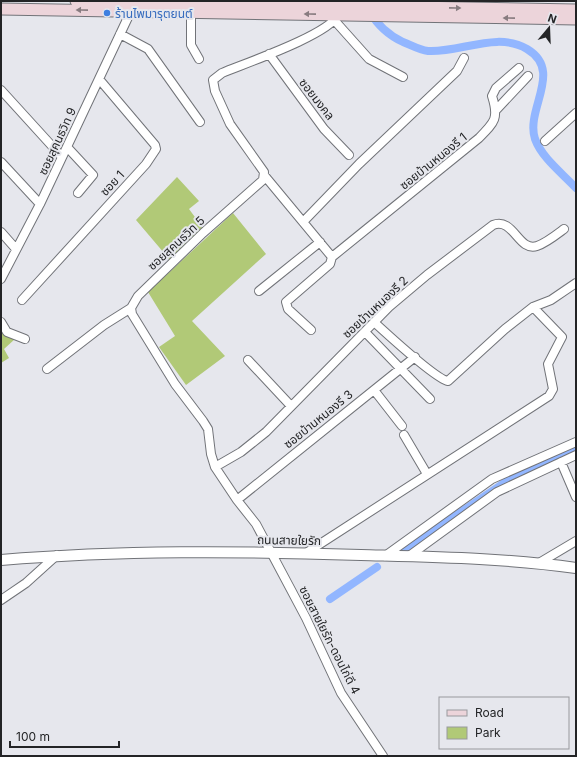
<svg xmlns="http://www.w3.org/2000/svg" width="577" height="757" font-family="Inter,'Noto Sans Thai',sans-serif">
	<rect width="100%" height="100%" fill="#e6e7ed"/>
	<path fill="#b1c977" d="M 177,177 L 199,201 L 189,209 L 203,228 L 170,260 L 136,220 Z
		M 233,213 L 266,254 L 192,321 L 225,356 L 186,385 L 159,347 L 175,336 L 148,292 Z
		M 1,321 L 15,339 L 4,349 L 9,358 L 1,363 Z"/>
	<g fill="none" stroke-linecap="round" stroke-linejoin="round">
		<path stroke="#92b6ff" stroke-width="8" d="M 370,12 C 378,26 388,35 403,42 C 411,45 419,50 428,51 C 460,53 497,31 527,49 C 564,71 525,109 535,139 C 542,158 562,173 576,188
			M 405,550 L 507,481 L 546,461 L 576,450
			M 330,599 L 377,567"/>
		<g stroke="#717378" stroke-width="10">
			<path id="minor" d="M 191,12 L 191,45 L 199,59
				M 338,15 C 328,35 246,63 222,73 L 213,80 L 215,91 L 230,124 L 264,172 L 263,180 L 203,233 L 138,296 L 131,308 L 132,314 L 175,384 L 203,421 L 208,429 L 211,454 L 215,467 L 237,500 L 256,524 L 306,618 L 341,693 L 383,756
				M 335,21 L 369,59 L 403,77
				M 120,34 L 148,49 L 200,122
				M 269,54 L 324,129 L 349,155
				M 1,90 L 62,157
				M 497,109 L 528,76
				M 545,141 L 576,113
				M 67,147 L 93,175 L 78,193
				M 1,162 L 40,204
				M 264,175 L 332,257 L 330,264 L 286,302 L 288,309 L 311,330
				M 303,222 L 359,164 L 457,71 L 464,58
				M 1,232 L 16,249
				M 332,257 L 479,138 C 495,122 499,118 492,96 L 496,88 L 519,68
				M 1,279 L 40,204 L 131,11
				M 259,291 L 320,242
				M 22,300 L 146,164 L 156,149 L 155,145 L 99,79
				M 1,322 L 7,332 L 25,339
				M 374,322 C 386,333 436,379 448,381 L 505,329 L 533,307 L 551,300 L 576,283
				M 365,332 L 430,399
				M 248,360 L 291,406
				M 47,369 L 104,325 L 131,308
				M 374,390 L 402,426
				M 404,435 L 427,474
				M 561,462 L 576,497
				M 215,467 L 241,452 L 266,432 L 389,307 L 427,275 L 493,225 C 514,217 518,252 537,246 C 546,243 556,235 564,229
				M 237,500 L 415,357
				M 306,553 L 549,396 L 553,389 L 548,364 L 562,337 L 533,307
				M 385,556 L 492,479 L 576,442
				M 409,556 L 497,492 L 576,455
				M 539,563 L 576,541
				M 1,600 L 26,583 L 57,555"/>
		</g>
		<g stroke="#717378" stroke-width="12">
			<path id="tertiary" d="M 1,560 C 121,550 241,551 361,555 C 433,557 505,558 576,568"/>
		</g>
		<g stroke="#717378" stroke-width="13">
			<path id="secondary" d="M 76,1 L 576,10
				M 1,9 L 576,19"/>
		</g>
		<use href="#minor" stroke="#fff" stroke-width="8"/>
		<use href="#tertiary" stroke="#fff" stroke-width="10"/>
		<use href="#secondary" stroke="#ecd4da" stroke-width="11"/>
	</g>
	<defs><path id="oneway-solid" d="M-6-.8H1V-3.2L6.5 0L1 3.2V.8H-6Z"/></defs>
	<g fill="#887c80">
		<use href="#oneway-solid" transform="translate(455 8) rotate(1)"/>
		<use href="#oneway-solid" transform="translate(82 10) rotate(-179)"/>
		<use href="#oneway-solid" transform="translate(310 14) rotate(-179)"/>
		<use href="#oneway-solid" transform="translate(509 18) rotate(-179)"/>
	</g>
	<circle fill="#3f7fe0" stroke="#e6e7ed" stroke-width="1.5" cx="107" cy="13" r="4"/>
	<g text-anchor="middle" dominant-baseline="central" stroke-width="4" stroke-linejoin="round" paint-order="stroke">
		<g font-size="12" fill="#366cbe" stroke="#e6e7ed" text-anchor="start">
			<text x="115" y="13">ร้านไพมารุตยนต์</text>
		</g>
		<g font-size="12" fill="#232426" stroke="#e6e7ed">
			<text transform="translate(317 99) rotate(52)">ซอยมงคล</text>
			<text transform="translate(57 141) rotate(-65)">ซอยสุคนธวิท 9</text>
			<text transform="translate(433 161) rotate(-39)">ซอยบ้านหนองรี 1</text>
			<text transform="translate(112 183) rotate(-47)">ซอย 1</text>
			<text transform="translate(176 243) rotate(-43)">ซอยสุคนธวิท 5</text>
			<text transform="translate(375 307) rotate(-43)">ซอยบ้านหนองรี 2</text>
			<text transform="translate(318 419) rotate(-39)">ซอยบ้านหนองรี 3</text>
			<text transform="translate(289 540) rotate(1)">ถนนสายใยรัก</text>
			<text transform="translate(330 640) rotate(63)">ซอยสายใยรัก-ดอนไก่ดี 4</text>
		</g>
	</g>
	<rect width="577" height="757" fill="none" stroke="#232426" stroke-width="4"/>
	<rect x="439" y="697" width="130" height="52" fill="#e6e7ed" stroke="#98999d"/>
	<rect x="447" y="710" width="20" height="6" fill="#ecd4da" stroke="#98999d"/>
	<text x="475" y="717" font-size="12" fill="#232426">Road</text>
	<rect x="447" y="727" width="20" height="12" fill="#b1c977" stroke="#98999d"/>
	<text x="475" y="737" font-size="12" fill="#232426">Park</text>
	<g transform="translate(549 28) rotate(19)" stroke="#e6e7ed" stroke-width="3" paint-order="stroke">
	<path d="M0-3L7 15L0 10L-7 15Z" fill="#232426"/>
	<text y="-6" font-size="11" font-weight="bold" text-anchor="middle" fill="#232426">N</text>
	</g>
	<path d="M10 741v6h109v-6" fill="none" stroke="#232426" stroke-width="2"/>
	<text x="16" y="741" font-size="12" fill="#232426" stroke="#e6e7ed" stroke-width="3" paint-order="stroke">100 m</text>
</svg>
